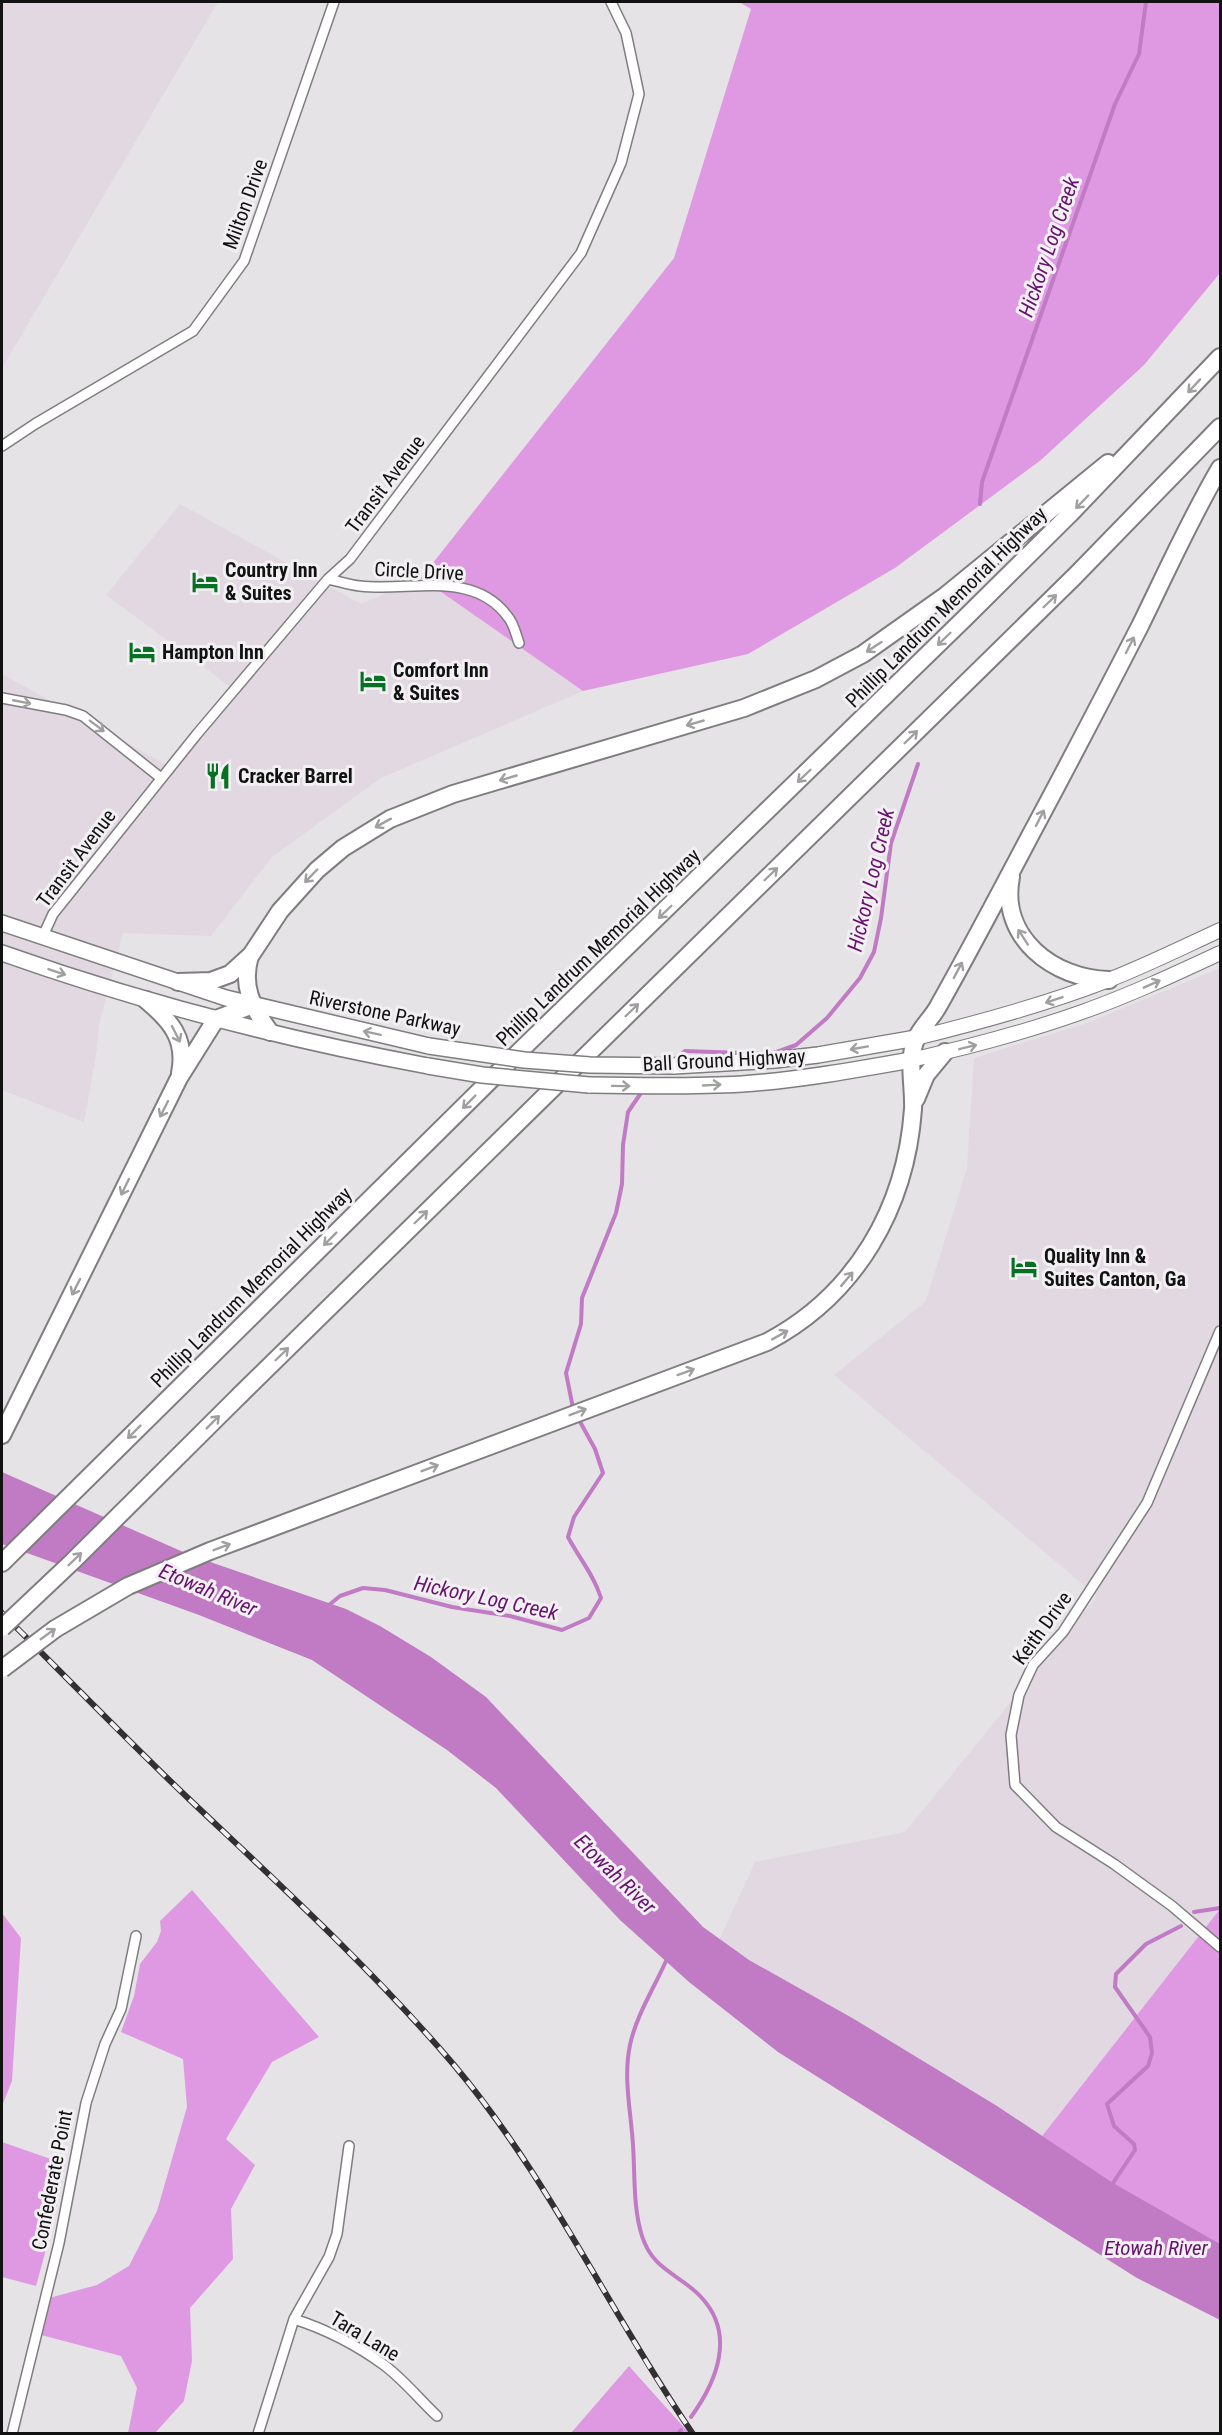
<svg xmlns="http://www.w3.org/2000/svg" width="1222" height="2435" font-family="'Roboto Condensed',sans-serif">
	<rect width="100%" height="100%" fill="#e6e3e6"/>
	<path fill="#e1d8e1" d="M 2,2 L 218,2 L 2,368 Z
		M 180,504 L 361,604 L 421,578 L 583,691 L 381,778 L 272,857 L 211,936 L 123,933 L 99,1025 L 96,1056 L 84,1122 L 2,1090 L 2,674 L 167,765 L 232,688 L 106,595 Z
		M 1220,968 L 1220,1909 L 1032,2149 L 714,1951 L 755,1862 L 905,1832 L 1097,1596 L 834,1375 L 926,1301 L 967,1168 L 974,1058 L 1087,1023 Z"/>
	<path fill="#df99e3" d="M 739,2 L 1220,2 L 1220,273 L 1144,365 L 1041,460 L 895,568 L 748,654 L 583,691 L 421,578 L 674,258 L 751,9 Z
		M 192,1890 L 319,2037 L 272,2062 L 226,2139 L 255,2165 L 231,2209 L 233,2259 L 190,2308 L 192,2361 L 184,2401 L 155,2433 L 128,2433 L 137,2388 L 121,2356 L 41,2335 L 49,2298 L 97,2285 L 129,2266 L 157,2211 L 187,2107 L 183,2059 L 121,2032 L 134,1996 L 140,1964 L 157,1942 L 161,1931 L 160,1921 Z
		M 1220,1909 L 1220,2279 L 1032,2149 Z
		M 2,1913 L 21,1938 L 12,2081 L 2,2106 Z
		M 2,2142 L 65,2164 L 52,2228 L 36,2286 L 2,2277 Z
		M 629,2366 L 689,2433 L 571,2433 Z"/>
	<path fill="#c07bc4" d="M 2,1472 L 190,1555 L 346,1609 L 380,1626 L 431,1657 L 486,1697 L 703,1927 L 749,1960 L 854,2019 L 997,2106 L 1113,2183 L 1220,2244 L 1220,2320 L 1137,2278 L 778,2052 L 689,1982 L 620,1920 L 496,1788 L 447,1750 L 312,1660 L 199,1615 L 2,1544 Z"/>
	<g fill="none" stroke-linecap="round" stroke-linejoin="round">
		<path stroke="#c07bc4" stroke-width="4" d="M 980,504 L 982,482 L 1115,104 L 1139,54 L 1146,2
			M 672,1061 L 685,1051 L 771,1054 L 796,1045 L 827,1018 L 860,978 L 874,952 L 881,918 L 891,843 L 918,764
			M 573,1408 L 566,1373 L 581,1324 L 582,1298 L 616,1213 L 622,1184 L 623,1145 L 628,1112 L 643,1090
			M 329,1605 L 340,1596 L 363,1588 L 385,1590 L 452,1607 L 510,1616 L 562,1630 L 589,1618 L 601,1598 C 594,1575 579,1558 568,1537 L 574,1517 L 603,1473 L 595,1449 L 578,1418
			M 1194,1912 L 1220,1908
			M 666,1961 C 654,1988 636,2016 630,2045 C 623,2078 631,2112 633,2145 C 635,2174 633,2208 642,2236 C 653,2271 680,2274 701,2297 C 736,2334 717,2381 691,2417
			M 1113,2183 L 1135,2150 L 1134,2144 L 1114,2126 L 1107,2104 L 1148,2066 L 1152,2053 L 1150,2037 L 1115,1987 L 1116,1974 L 1146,1944 L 1181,1926
			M 678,2434 L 681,2430"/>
		<g stroke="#7f7d7f" stroke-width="12">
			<path id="street" d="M 2,446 L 35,424 L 193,331 L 244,261 L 334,2
				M 328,579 C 338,581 349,585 360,586 C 410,592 473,569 508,617 C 514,624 516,635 519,643
				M 2,698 L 66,710 L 83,716 L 161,778
				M 42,938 L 53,914 L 197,734 L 328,579 L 350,559 L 581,253 L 621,163 L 639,94 L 626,33 L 611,2
				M 1220,1331 L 1147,1503 L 1063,1632 L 1033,1665 L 1019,1695 L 1011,1735 L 1015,1785 L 1056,1827 L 1114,1864 L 1172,1906 L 1220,1947
				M 294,2319 C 325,2329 358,2346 384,2365 C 403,2379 420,2400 437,2416
				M 12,2434 L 59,2243 L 86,2103 L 105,2044 L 121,2009 L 136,1936
				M 258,2434 L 294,2319 L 329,2257 L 337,2234 L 349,2146"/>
		</g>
		<g stroke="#7f7d7f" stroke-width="16">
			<path id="secondary" d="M 916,1038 C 981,1022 1044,1005 1106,981 C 1145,966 1183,947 1220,930
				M 911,1060 C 969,1047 1026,1032 1082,1012 C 1130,995 1175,974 1220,953"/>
		</g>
		<g stroke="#7f7d7f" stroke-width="18">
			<path id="primary" d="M 2,923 L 226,998 L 429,1046
				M 2,953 C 140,1002 283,1039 428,1066
				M 674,1066 L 775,1060 L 818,1055 L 916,1038
				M 589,1085 C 640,1086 691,1087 742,1084 C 799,1080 855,1070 911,1060"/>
		</g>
		<g stroke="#7f7d7f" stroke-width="20">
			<path id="highway" d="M 1011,877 C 999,938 1054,979 1109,980
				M 250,956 C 241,986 252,1007 270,1032
				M 178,982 L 211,981 L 230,974 L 251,955 L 280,911 L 317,870 L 343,848 L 390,819 L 453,794 L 744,708 L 816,679 L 863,654 L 945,596 L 1108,463
				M 146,1000 C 170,1020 187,1039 180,1073
				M 916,1099 L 926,1075 L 945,1052
				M 240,1395 L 1075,576 L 1220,427
				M 2,1435 L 179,1078 L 216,1019 L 253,1005
				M 375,1489 L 767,1342 C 856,1295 906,1208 913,1109 C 914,1086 907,1060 916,1039 C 921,1027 933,1017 939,1005 C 970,950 1000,893 1030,836 C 1067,767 1104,696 1140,626 C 1166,573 1190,519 1220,468
				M 2,1563 L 525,1046 L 964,619 L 1071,513 L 1220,357"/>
		</g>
		<use href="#street" stroke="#fff" stroke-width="9"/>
		<use href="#secondary" stroke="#fff" stroke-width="14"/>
		<use href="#primary" stroke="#fff" stroke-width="15"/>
		<use href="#highway" stroke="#fff" stroke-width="16"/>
		<g stroke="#313131" stroke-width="6">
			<path id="rail" d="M 2,1613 C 64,1675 126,1739 190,1800 C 281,1886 373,1970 454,2065 C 549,2178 610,2313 693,2434"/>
		</g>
		<use href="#rail" stroke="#f3f0f3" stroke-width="4" stroke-dasharray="11" stroke-linecap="butt"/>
		<g stroke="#7f7d7f" stroke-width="18" stroke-linecap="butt">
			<path id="primary-bridge" d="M 429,1046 L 524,1060 L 590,1065 L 674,1066
				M 428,1066 L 482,1075 L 589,1085"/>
		</g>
		<g stroke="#7f7d7f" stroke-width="20" stroke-linecap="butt">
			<path id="highway-bridge" d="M 2,1628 L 73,1561 L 240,1395
				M 2,1669 L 55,1629 L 128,1586 L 210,1551 L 375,1489"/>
		</g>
		<use href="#primary-bridge" stroke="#fff" stroke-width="15"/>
		<use href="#highway-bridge" stroke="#fff" stroke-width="16"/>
	</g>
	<defs><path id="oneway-shaft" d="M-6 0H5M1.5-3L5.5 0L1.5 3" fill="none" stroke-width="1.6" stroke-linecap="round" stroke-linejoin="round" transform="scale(1.5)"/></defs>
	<g stroke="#a0a0a0">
		<use href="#oneway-shaft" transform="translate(1194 386) rotate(133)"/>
		<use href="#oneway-shaft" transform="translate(1082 502) rotate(134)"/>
		<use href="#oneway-shaft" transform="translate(1050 601) rotate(-44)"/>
		<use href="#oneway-shaft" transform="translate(944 639) rotate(136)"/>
		<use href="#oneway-shaft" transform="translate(1130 645) rotate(-63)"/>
		<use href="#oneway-shaft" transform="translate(874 647) rotate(147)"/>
		<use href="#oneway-shaft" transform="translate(22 702) rotate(11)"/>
		<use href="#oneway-shaft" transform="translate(695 723) rotate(164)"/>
		<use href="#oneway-shaft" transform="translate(97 726) rotate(37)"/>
		<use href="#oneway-shaft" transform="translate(911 737) rotate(-44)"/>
		<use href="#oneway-shaft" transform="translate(804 776) rotate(136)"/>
		<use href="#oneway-shaft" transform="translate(508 778) rotate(164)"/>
		<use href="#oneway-shaft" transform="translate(1040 818) rotate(-63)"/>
		<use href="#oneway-shaft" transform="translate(383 823) rotate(151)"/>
		<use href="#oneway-shaft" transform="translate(771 874) rotate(-44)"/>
		<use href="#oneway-shaft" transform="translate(311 876) rotate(134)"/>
		<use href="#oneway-shaft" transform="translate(665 912) rotate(136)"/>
		<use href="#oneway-shaft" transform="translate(1023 937) rotate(-123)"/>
		<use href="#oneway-shaft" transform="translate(958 970) rotate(-62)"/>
		<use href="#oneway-shaft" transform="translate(57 972) rotate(18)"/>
		<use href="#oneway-shaft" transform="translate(1152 984) rotate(-24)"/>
		<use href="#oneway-shaft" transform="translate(1054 1000) rotate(161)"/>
		<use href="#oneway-shaft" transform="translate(632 1010) rotate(-44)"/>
		<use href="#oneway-shaft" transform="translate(372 1033) rotate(-168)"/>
		<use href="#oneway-shaft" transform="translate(176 1034) rotate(63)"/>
		<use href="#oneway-shaft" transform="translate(968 1047) rotate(-14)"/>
		<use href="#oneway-shaft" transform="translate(859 1048) rotate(170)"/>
		<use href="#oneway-shaft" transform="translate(712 1085) rotate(-3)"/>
		<use href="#oneway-shaft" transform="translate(621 1086) rotate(1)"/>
		<use href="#oneway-shaft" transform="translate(469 1102) rotate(135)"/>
		<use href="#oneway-shaft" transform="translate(164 1109) rotate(117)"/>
		<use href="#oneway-shaft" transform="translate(125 1187) rotate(116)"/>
		<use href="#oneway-shaft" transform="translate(421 1217) rotate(-44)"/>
		<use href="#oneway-shaft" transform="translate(330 1239) rotate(135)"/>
		<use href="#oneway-shaft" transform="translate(847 1279) rotate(-50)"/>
		<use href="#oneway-shaft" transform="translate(76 1287) rotate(117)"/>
		<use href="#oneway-shaft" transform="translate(780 1335) rotate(-29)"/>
		<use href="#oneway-shaft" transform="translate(282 1354) rotate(-44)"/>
		<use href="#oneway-shaft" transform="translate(686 1372) rotate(-20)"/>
		<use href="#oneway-shaft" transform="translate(578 1412) rotate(-21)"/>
		<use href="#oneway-shaft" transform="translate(213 1422) rotate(-45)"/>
		<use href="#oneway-shaft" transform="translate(134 1432) rotate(135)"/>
		<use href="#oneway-shaft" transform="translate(430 1468) rotate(-21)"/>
		<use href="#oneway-shaft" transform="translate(222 1547) rotate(-21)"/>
		<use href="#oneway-shaft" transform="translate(75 1559) rotate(-44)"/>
		<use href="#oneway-shaft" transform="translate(48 1634) rotate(-36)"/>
	</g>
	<defs>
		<g id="hotel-bare" transform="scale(2.07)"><path d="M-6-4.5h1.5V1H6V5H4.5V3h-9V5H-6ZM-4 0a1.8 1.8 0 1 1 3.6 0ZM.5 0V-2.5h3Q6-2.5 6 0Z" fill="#067122" stroke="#f3f0f3" stroke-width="2.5" paint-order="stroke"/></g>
		<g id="restaurant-bare" transform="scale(2.07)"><path d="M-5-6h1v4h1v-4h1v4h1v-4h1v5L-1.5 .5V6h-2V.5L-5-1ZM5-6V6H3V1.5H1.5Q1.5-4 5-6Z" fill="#067122" stroke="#f3f0f3" stroke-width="2.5" paint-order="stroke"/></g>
	</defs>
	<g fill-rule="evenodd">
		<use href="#hotel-bare" x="205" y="582"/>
		<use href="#hotel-bare" x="142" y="652"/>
		<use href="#hotel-bare" x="373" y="681"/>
		<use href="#restaurant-bare" x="218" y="776"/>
		<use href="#hotel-bare" x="1024" y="1267"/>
	</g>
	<g text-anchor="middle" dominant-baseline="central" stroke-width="6" stroke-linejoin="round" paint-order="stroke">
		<g font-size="20" fill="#121212" stroke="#f3f0f3">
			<text transform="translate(245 204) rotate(-70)">Milton Drive</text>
			<text transform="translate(385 484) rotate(-53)">Transit Avenue</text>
			<text transform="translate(419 571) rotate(3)">Circle Drive</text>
			<text transform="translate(946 607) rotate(-45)">Phillip Landrum Memorial Highway</text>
			<text transform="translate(76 858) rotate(-53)">Transit Avenue</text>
			<text transform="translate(598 947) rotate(-44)">Phillip Landrum Memorial Highway</text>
			<text transform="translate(385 1013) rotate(12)">Riverstone Parkway</text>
			<text transform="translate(724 1060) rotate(-3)">Ball Ground Highway</text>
			<text transform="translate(251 1287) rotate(-45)">Phillip Landrum Memorial Highway</text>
			<text transform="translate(1042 1628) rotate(-54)">Keith Drive</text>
			<text transform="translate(52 2180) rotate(-79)">Confederate Point</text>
			<text transform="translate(365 2336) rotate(31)">Tara Lane</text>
		</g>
		<g font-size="20" font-weight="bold" fill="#121212" stroke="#f3f0f3" text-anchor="start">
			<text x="225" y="570">Country Inn<tspan x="225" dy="23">&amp; Suites</tspan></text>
			<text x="162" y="652">Hampton Inn</text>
			<text x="393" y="670">Comfort Inn<tspan x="393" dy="23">&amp; Suites</tspan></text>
			<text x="238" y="776">Cracker Barrel</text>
			<text x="1044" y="1256">Quality Inn &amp;<tspan x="1044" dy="23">Suites Canton, Ga</tspan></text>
		</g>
		<g font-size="21" font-style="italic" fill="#67126e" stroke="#f3f0f3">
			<text transform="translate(1049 247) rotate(-71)">Hickory Log Creek</text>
			<text transform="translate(871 880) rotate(-77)">Hickory Log Creek</text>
			<text transform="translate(208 1590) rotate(23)">Etowah River</text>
			<text transform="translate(486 1598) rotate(12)">Hickory Log Creek</text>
			<text transform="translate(615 1874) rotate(44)">Etowah River</text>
			<text x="1156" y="2248">Etowah River</text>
		</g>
	</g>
	<rect width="1222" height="2435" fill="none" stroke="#121212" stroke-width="6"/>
</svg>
